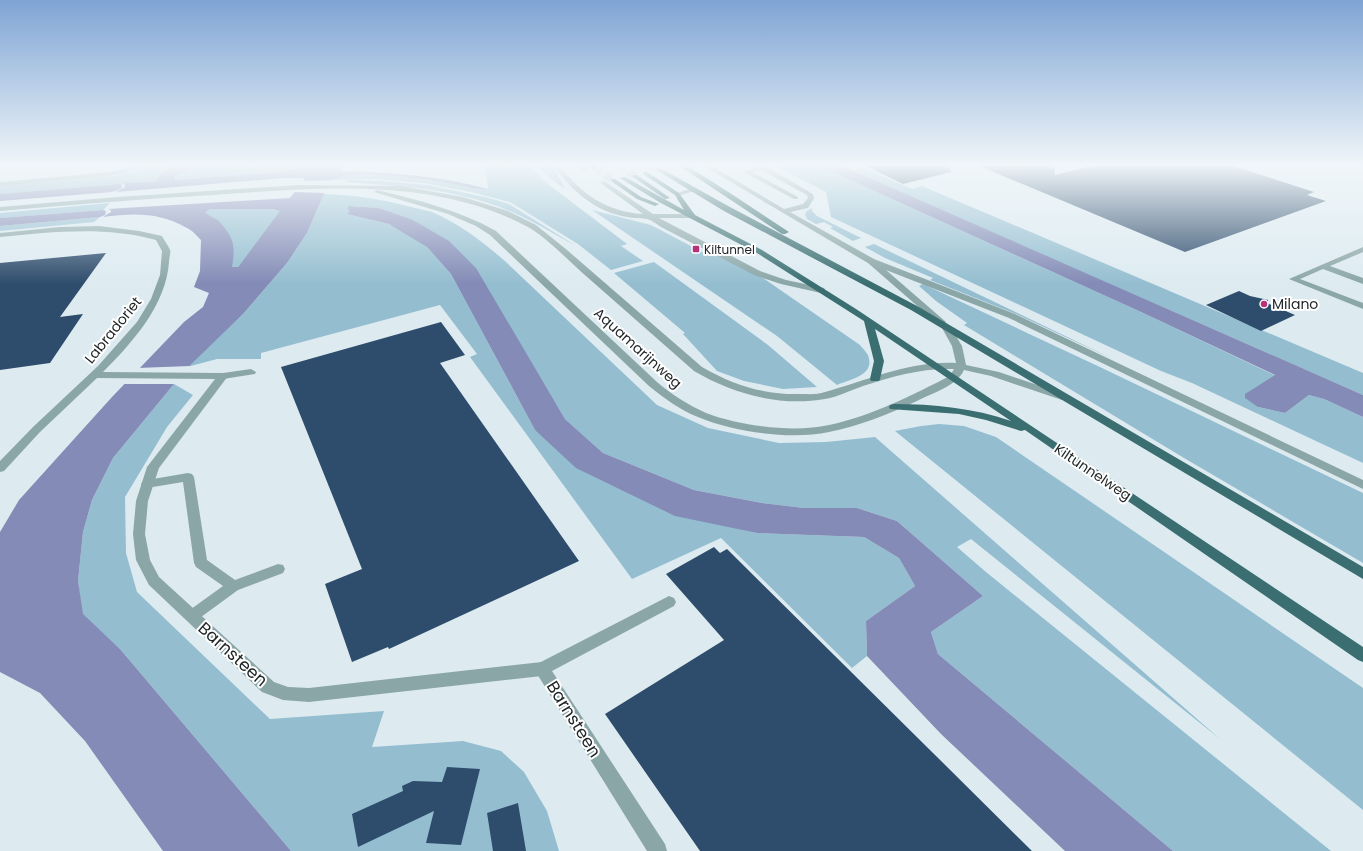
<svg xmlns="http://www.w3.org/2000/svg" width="1363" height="851" font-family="Poppins,sans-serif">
	<rect width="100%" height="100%" fill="#ddebf1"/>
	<path fill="#94bed0" d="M 163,165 L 307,165 L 280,172 L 175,180 L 174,178 L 190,169 L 191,166 C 177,165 163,170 155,182 L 0,194 L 0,186 L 113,176 Z
		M 485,165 L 529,165 L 544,181 L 627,244 L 621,246 L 643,261 L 611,270 L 578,244 L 510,202 L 471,192 L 424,183 L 375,179 L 332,180 C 345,165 462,185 486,189 L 488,188 Z
		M 536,165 L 553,165 L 565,189 L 551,179 Z
		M 774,165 L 817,165 L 1141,312 L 1276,376 L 1258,407 L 1285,413 L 1309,395 L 1324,399 L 1363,417 L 1363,463 L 1192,383 L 1161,371 L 831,217 L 826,192 Z
		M 863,168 L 912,189 L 922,186 L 1363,373 L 1363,395 L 852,171 Z
		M 348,180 L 381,181 L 428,185 L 489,198 L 509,204 L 576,246 C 547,230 520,213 488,203 C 442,188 392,185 344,182 Z
		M 324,194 C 354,195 382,199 411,207 C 418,209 426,210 432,212 C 460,224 483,242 506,262 L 657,405 L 708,428 L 779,443 L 826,442 L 875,437 L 1220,739 L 971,539 L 957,547 L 986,572 L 1331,851 L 1173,851 L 938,654 L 931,632 L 983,596 L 897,521 L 857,508 L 804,508 L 762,503 L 694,490 L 603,453 L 565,419 L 517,339 L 411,219 L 379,208 L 350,206 L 347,209 L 351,211 L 348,214 L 389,224 L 410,235 L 427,247 L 451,274 L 535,430 L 723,525 L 757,533 L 864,537 L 899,558 L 915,586 L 866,621 L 867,656 L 852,668 L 721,538 L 632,579 L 470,357 L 477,354 L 440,305 L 261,353 L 261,359 L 217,359 L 187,367 L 243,314 L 287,263 L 307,233 Z
		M 110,203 L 103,210 L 0,218 L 0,213 Z
		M 812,208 L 812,211 L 817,216 L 861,238 L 853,241 L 830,228 L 833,227 L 824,222 L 816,224 L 807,219 L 805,214 L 807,211 Z
		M 210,209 L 273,209 L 281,211 L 238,267 L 232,267 L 217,219 L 208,216 L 204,212 Z
		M 592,210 L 651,225 L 706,254 L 713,254 L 763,278 L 860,345 C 863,349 869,354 869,359 C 873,376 848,380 837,385 L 777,336 Z
		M 100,217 L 94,222 L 0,231 L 0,226 Z
		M 874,244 L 1115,360 L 1016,314 L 930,280 L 933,278 L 885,258 L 865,247 Z
		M 654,262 L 768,345 L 817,387 L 783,389 L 744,381 L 717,371 L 683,334 L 685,333 L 614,273 Z
		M 923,284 L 1102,368 L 1363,493 L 1363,563 L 1184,458 L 964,325 L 967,323 L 936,301 L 919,286 Z
		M 174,384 L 193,395 L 167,427 L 125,497 L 126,553 L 137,592 L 270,719 L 384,711 L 372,747 L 463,741 L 501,751 L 524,772 L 547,811 L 559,851 L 291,851 L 120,649 L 82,614 L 78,581 L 83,532 L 92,500 L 113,458 Z
		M 939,424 L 964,426 L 996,437 L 1363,688 L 1363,810 L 895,431 L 921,426 Z"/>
	<path fill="#838bb6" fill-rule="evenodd" d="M 191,165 L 191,169 L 174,177 L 175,180 L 280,172 L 307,165 L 344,165 L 341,171 C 391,172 439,176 488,189 C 478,190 465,186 454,184 C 428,180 355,168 333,179 L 324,194 L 307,233 L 287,263 L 243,314 L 180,375 L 174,384 L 113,458 L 92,500 L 83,532 L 78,581 L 83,614 L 120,649 L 291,851 L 163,851 L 85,741 L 40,693 L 0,672 L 0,532 L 19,500 L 112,397 L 184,322 L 203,307 L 209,293 L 194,287 L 200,271 L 201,240 C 197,236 192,230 187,228 C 159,212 134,213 103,217 L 111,212 L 111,210 L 108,209 L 290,198 L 305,178 L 283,178 L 116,192 L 125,187 L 124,183 L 155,182 C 163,169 176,166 191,165 ZM 210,209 L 273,209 L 280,211 L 238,267 L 232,267 C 236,243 233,237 218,220 C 214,217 208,216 205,212 Z
		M 817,165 L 840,165 L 1363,395 L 1363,417 L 1324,399 L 1309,395 L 1285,413 L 1258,407 L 1245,398 L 1245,394 L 1275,375 L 1141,312 Z
		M 120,184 L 122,186 L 121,189 L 112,192 L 0,201 L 0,194 Z
		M 349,206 L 379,208 L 411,219 L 449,241 L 476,268 L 565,419 L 603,453 L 694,490 L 762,503 L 804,508 L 857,508 L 897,521 L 983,596 L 931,632 L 938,654 L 1173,851 L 1065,851 L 941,734 L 867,656 L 866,621 L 915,586 L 899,558 L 864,537 L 757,533 L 675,516 L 576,468 L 535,430 L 451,274 L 427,247 L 389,224 L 347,214 L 350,211 L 347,209 Z
		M 103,210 L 106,211 L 105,215 L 100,217 L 0,226 L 0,218 Z"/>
	<path fill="#ddebf1" d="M 334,180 L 326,193 L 293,192 L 301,181 Z
		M 190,366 L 176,384 L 122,384 L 137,368 Z"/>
	<path fill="#2e4c6c" d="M 864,165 L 950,165 L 951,172 L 903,184 Z
		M 977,165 L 1054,165 L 1055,175 L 1094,165 L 1230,165 L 1314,192 L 1307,195 L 1326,201 L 1185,252 Z
		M 106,253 L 60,317 L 83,314 L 50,363 L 0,370 L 0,263 Z
		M 1239,291 L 1250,296 L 1268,300 L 1267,303 L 1295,315 L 1261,331 L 1206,305 Z
		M 441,322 L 465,355 L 440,363 L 579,561 L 389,649 L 388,647 L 352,662 L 325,584 L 362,569 L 281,367 Z
		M 714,547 L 720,553 L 727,549 L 1032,851 L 700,851 L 605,714 L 724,640 L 666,574 Z
		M 447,767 L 480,769 L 461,845 L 426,843 L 434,811 L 358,847 L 352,814 L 403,791 L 402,786 L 413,781 L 442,782 Z
		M 518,803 L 526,851 L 493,851 L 487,813 Z"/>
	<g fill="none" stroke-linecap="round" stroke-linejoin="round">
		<path stroke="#b7c3c8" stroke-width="8" stroke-dasharray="8 3.5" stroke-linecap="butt" d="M 619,165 L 635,176
			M 652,165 L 660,170
			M 666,165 L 670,168
			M 595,168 L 613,180"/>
		<path fill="#8ba6a7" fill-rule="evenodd" d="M 553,165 L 559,165 C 581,194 607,212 643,214 L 602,184 L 601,183 L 604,181 L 653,214 L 695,214 L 695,218 L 659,218 L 760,271 L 786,280 L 824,288 L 825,290 L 821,293 L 781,284 L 754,275 L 661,227 C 645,215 645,220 627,217 C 595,212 571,190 553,165 Z
			M 576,165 L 583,165 L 589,170 L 584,171 Z
			M 702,165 L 710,165 L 784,209 L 803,204 L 808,198 L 807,195 L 761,170 L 752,172 L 798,197 L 798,199 L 794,199 L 743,172 L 757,167 L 755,165 L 765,166 L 813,194 L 814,198 L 808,208 L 790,212 L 874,259 L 1015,314 L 1363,480 L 1363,489 L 1009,318 L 886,270 L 946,322 L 944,324 L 938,324 L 868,263 Z
			M 693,188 L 696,190 L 695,191 L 677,196 L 674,194 Z
			M 251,369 L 256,372 L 255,374 L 223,379 L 218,376 L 223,373 Z
			M 188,473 L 192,474 L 194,477 L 207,560 L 235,580 L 278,564 L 283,565 L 285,569 L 283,573 L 238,590 L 197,620 L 192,622 L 187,620 L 185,616 L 187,612 L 223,586 L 196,567 L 194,563 L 183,482 L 147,488 L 143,487 L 141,484 L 143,481 L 147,480 Z
			M 669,596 L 674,598 L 676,602 L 674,606 L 552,671 L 665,844 L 667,851 L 647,851 L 534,669 L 537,664 Z"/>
		<path fill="#8ba6a7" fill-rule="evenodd" d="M 143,165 L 155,165 L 110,176 L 0,186 L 0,182 L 110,172 Z
			M 99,226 L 139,231 L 162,236 C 164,240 168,245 170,250 C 171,253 169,258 169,262 C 166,305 133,342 103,372 L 223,373 L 228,376 L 159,468 L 148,501 L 145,534 L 150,560 L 159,577 L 274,682 L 288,687 L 309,688 L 542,662 L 547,664 L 550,669 L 547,674 L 542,676 L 309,702 L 283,700 L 262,692 L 149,585 L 136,560 L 133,534 L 136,501 L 147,467 L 215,379 L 97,378 L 40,432 L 4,471 L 0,472 L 0,461 L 33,427 L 98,366 L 137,322 L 151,299 L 160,275 L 162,251 L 156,240 C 104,226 53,232 0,237 L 0,233 L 60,227 Z
			M 1363,247 L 1363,252 L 1330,266 L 1363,278 L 1363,284 L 1323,269 L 1300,279 L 1363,303 L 1363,309 L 1289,279 Z"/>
		<path fill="#8ba6a7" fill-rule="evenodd" d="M 298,185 L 401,186 L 463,197 L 508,211 L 536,225 L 567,250 L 702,367 C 733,385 764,395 801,394 C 808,394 817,395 825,392 C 870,380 907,361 956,363 L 952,346 L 942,328 L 947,325 L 950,326 L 962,346 L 966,365 L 999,372 L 1070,396 L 1071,398 L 1070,400 L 1062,400 L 991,376 L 964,370 C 957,386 932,393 917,401 C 889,414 859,426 829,432 C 790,440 733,432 698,417 C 680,410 664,398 649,386 L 490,235 L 476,226 L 448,214 L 374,192 L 377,190 C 418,200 459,210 496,231 L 657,382 C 671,394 688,405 706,413 C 740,426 793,433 829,425 C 872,416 912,395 950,376 L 954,369 C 922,368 893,376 863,386 C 851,390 838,397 825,399 C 780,407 733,394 694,371 C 658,339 622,308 586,276 C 570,262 546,237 528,227 C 433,176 316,188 212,195 C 141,199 71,205 0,211 L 0,207 L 117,197 Z"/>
		<path fill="#3a6e71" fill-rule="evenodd" d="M 588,165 L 595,165 L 598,168 L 593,169 Z
			M 601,165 L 608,165 L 605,167 Z
			M 678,165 L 686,165 L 733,195 L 789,232 L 785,234 L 782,234 Z
			M 660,168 L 730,207 L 917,306 L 1363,567 L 1363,579 L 911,310 L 724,211 L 658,171 L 657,170 Z
			M 643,172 L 647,172 L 679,193 L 695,215 L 762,250 L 856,309 L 1363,647 L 1363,662 L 1358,660 L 1025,430 L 1021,431 L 986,420 L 959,414 L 890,409 L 889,407 L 890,405 L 894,404 C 934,404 973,408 1011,421 L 875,329 L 884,361 L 880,379 L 879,381 L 871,381 L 870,379 L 874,361 L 864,321 L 757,253 L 659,202 L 620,178 L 625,177 L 684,210 L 675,195 L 643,174 Z
			M 633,175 L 637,175 L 670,198 L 665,199 L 633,177 Z
			M 611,179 L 615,179 L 641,197 L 659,204 L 655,206 L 637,199 L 611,181 Z"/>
	</g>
	<linearGradient id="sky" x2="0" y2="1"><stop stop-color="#7fa4d4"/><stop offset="0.58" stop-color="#f0f6f9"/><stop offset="1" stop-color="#f0f6f9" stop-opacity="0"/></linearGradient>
	<rect width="1363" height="284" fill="url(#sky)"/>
	<g fill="#b6337a" stroke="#fff" stroke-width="1.5">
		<rect x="692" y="245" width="8" height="8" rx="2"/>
		<circle cx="1264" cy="304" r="4"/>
	</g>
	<g text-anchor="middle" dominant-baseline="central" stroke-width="4" stroke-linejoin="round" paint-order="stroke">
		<g font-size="12" fill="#1e2325" stroke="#fff" text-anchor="start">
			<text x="704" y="249">Kiltunnel</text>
		</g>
		<g font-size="14" fill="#1e2325" stroke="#fff" text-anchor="start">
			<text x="1272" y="304">Milano</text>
		</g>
		<g font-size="14" fill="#1e2325" stroke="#fff">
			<text transform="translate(113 330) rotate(-51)">Labradoriet</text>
			<text transform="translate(638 348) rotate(42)">Aquamarijnweg</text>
			<text transform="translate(1093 472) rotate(34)">Kiltunnelweg</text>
		</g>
		<g font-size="17" fill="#1e2325" stroke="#fff">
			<text transform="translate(233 654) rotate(42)">Barnsteen</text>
			<text transform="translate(574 719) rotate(58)">Barnsteen</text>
		</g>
	</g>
</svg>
